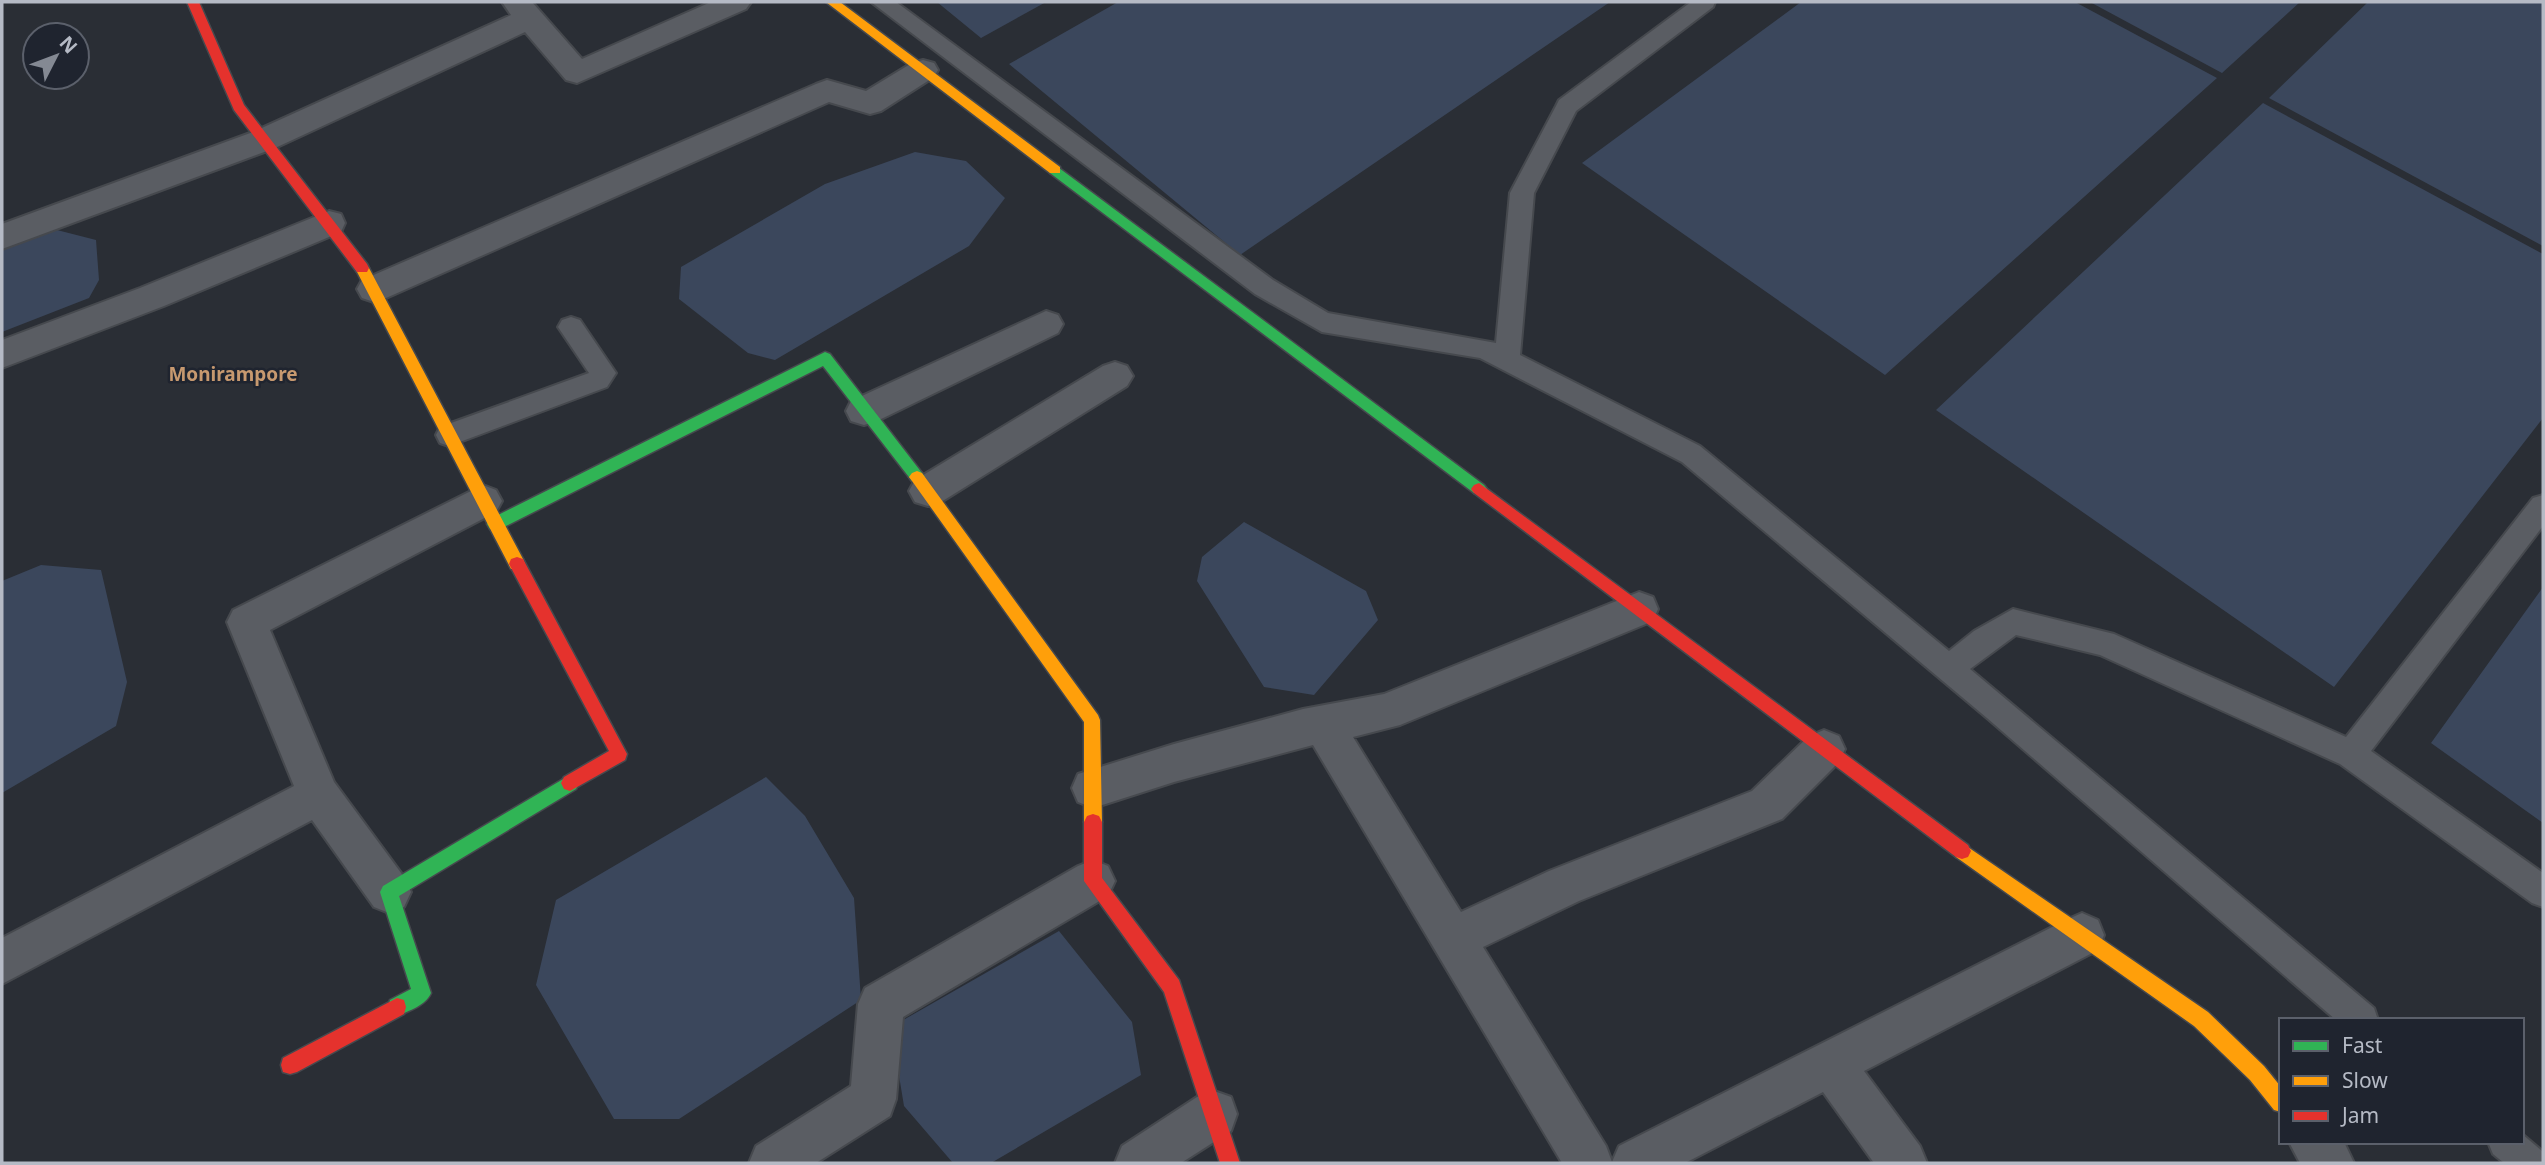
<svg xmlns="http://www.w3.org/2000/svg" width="2545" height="1165" font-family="'Noto Sans',sans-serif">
	<rect width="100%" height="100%" fill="#2a2e35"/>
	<path fill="#3b475c" d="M 937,2 L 1046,2 L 981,38 Z
		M 1118,2 L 1610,2 L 1240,255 L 1009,64 Z
		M 1801,2 L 2075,2 L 2217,78 L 1885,375 L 1582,163 Z
		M 2090,2 L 2300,2 L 2222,73 Z
		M 2368,2 L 2543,2 L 2543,246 L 2269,98 Z
		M 2263,103 L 2543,254 L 2543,418 L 2334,687 L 1936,410 Z
		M 915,152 L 966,161 L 1005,198 L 969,246 L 775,360 L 748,353 L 679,299 L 681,267 L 825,184 Z
		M 53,229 L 96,240 L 99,280 L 89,298 L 2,332 L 2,247 Z
		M 1244,522 L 1366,591 L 1378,620 L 1314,695 L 1264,687 L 1197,581 L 1202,557 Z
		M 41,565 L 101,570 L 127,682 L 116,726 L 2,793 L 2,581 Z
		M 2543,587 L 2543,823 L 2431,743 Z
		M 766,777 L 805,816 L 854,898 L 861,1000 L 679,1119 L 614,1119 L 536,985 L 556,900 Z
		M 1059,931 L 1132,1022 L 1141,1075 L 991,1163 L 953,1163 L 904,1106 L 891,1027 Z"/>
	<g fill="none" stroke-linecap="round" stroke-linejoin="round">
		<g stroke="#46494e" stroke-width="4">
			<path id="lane" d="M 871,2 L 896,2 L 1273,280 L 1328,313 L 1496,343 L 1510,193 L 1556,106 L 1559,100 L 1691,2 L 1715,2 L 1713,7 L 1576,111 L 1534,193 L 1520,355 L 1700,446 L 1949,651 L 1974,631 L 2013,609 L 2114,634 L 2346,737 L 2533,498 L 2543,495 L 2543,526 L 2371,751 L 2543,873 L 2543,907 L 2532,903 L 2340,764 L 2100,655 L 2016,635 L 1970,669 L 2374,1008 L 2378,1020 L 2336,1020 L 1987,718 L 1682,462 L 1480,358 L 1322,332 L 1255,294 Z
				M 571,317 L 580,320 L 616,373 L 607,387 L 449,446 L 440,443 L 436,435 L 440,427 L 589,373 L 558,327 L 562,320 Z
				M 2522,1134 L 2542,1151 L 2543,1163 L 2504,1163 L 2493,1154 L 2488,1142 L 2522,1142 Z"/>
		</g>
		<g stroke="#46494e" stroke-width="4">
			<path id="street" d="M 502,2 L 532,2 L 582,59 L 711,2 L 751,2 L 746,9 L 577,83 L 566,80 L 525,32 L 275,148 L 2,249 L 2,224 L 253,132 L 511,15 Z
				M 923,60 L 934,63 L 938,70 L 934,77 L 881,111 L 870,114 L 829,102 L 386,298 L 374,302 L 362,298 L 357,289 L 362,280 L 816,84 L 827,80 L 866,91 L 912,63 Z
				M 329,211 L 341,214 L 345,223 L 341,232 L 164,306 L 2,368 L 2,340 L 140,288 Z
				M 1046,311 L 1058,315 L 1063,324 L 1058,333 L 877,421 L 864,425 L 851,421 L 846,411 L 851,401 Z
				M 1115,362 L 1127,366 L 1133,376 L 1127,386 L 941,502 L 928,506 L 915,502 L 909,491 L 915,480 L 1103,366 Z
				M 483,485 L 496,490 L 502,501 L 496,512 L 270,630 L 334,782 L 404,877 L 411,892 L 404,907 L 389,913 L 374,907 L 312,820 L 2,984 L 2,938 L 294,786 L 227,622 L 233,610 Z
				M 1639,592 L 1653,597 L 1658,609 L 1653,621 L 1400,725 L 1353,737 L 1461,912 L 1549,871 L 1752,791 L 1809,736 L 1824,730 L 1839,736 L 1845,749 L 1839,762 L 1782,819 L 1579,901 L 1483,947 L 1606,1146 L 1612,1162 L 1619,1146 L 2066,920 L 2082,913 L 2098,920 L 2104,935 L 2098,950 L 1864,1071 L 1920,1146 L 1927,1163 L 1874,1163 L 1823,1092 L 1685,1163 L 1562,1163 L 1313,745 L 1174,782 L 1093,808 L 1078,802 L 1072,788 L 1078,774 L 1174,744 L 1303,709 L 1384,694 Z
				M 1093,860 L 1108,866 L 1115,881 L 1108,896 L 903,1017 L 896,1099 L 890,1116 L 816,1163 L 749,1163 L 756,1146 L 851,1086 L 858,1004 L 865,988 L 1078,866 Z
				M 1214,1091 L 1231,1097 L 1237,1114 L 1231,1131 L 1181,1163 L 1115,1163 L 1122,1146 L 1197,1097 Z
				M 2289,1142 L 2344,1142 L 2354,1163 L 2300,1163 Z"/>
		</g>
		<g stroke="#46494e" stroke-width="3">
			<path id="fast" d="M 1055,165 L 1484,485 L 1487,489 L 1484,493 L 1474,493 L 1050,173 L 1048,170 Z
				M 825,352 L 830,354 L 922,473 L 925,477 L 922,481 L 912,481 L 823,366 L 500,529 L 490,529 L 487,524 L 490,519 Z
				M 570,775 L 576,777 L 579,783 L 576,789 L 399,896 L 431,993 C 426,1005 409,1011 397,1016 L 390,1014 L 388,1007 L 390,1000 L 411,989 L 380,892 L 383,886 Z"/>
		</g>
		<g stroke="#46494e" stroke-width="3">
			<path id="slow" d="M 826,2 L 840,2 L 1060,167 L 1060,173 L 1050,173 Z
				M 362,263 L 369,268 L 523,559 L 525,564 L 523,569 L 511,569 L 355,268 Z
				M 917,471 L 922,473 L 1098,715 L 1100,720 L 1102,822 L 1099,828 L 1093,830 L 1087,828 L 1084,822 L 1084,722 L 912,481 L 909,477 L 912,473 Z
				M 1962,843 L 2208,1012 L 2264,1066 L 2281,1087 L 2281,1112 L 2274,1110 L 2250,1080 L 2194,1026 L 1956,857 L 1953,851 L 1956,845 Z"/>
		</g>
		<g stroke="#46494e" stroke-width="3">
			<path id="jam" d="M 187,2 L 199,2 L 244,105 L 367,264 L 369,268 L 367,272 L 357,272 L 234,110 Z
				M 1479,483 L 1968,845 L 1971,851 L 1968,857 L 1962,859 L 1956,857 L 1474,493 L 1471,489 L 1474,485 Z
				M 517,557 L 523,559 L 627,754 L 625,760 L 570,791 L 564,789 L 561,783 L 564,777 L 609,751 L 509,564 L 511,559 Z
				M 1093,814 L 1099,816 L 1102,822 L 1102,878 L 1179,980 L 1240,1163 L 1220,1163 L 1164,992 L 1084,881 L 1084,822 L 1087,816 Z
				M 397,998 L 404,1000 L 406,1007 L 404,1014 L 297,1072 L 290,1074 L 283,1072 L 281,1065 L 283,1058 Z"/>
		</g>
		<use href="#lane" fill="#5a5d63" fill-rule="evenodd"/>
		<use href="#street" fill="#5a5d63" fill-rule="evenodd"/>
		<use href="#fast" fill="#30b455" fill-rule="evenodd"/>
		<use href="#slow" fill="#ff9f0a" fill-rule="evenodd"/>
		<use href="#jam" fill="#e5322d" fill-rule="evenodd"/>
	</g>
	<g text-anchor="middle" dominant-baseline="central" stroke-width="5" stroke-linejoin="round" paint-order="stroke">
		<g font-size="19" font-weight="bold" fill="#c7996f" stroke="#1f242f">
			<text x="233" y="374">Monirampore</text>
		</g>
	</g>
	<rect width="2545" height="1165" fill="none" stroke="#b5bac5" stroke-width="7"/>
	<rect x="2279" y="1018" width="245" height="126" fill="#1f242f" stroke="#5b606b" stroke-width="2"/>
	<rect x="2293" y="1041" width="35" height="10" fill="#30b455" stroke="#5b606b" stroke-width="2"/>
	<text x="2342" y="1053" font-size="21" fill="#b5bac5">Fast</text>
	<rect x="2293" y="1076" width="35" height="10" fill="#ff9f0a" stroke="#5b606b" stroke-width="2"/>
	<text x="2342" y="1088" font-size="21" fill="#b5bac5">Slow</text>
	<rect x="2293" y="1111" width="35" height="10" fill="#e5322d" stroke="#5b606b" stroke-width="2"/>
	<text x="2342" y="1123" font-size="21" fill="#b5bac5">Jam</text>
	<g transform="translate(56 56) rotate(48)"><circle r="33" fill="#1f242f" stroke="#5b606b" stroke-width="2"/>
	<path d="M0-5L12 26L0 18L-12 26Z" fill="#848993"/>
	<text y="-10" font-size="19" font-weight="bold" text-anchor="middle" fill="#b5bac5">N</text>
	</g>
</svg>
